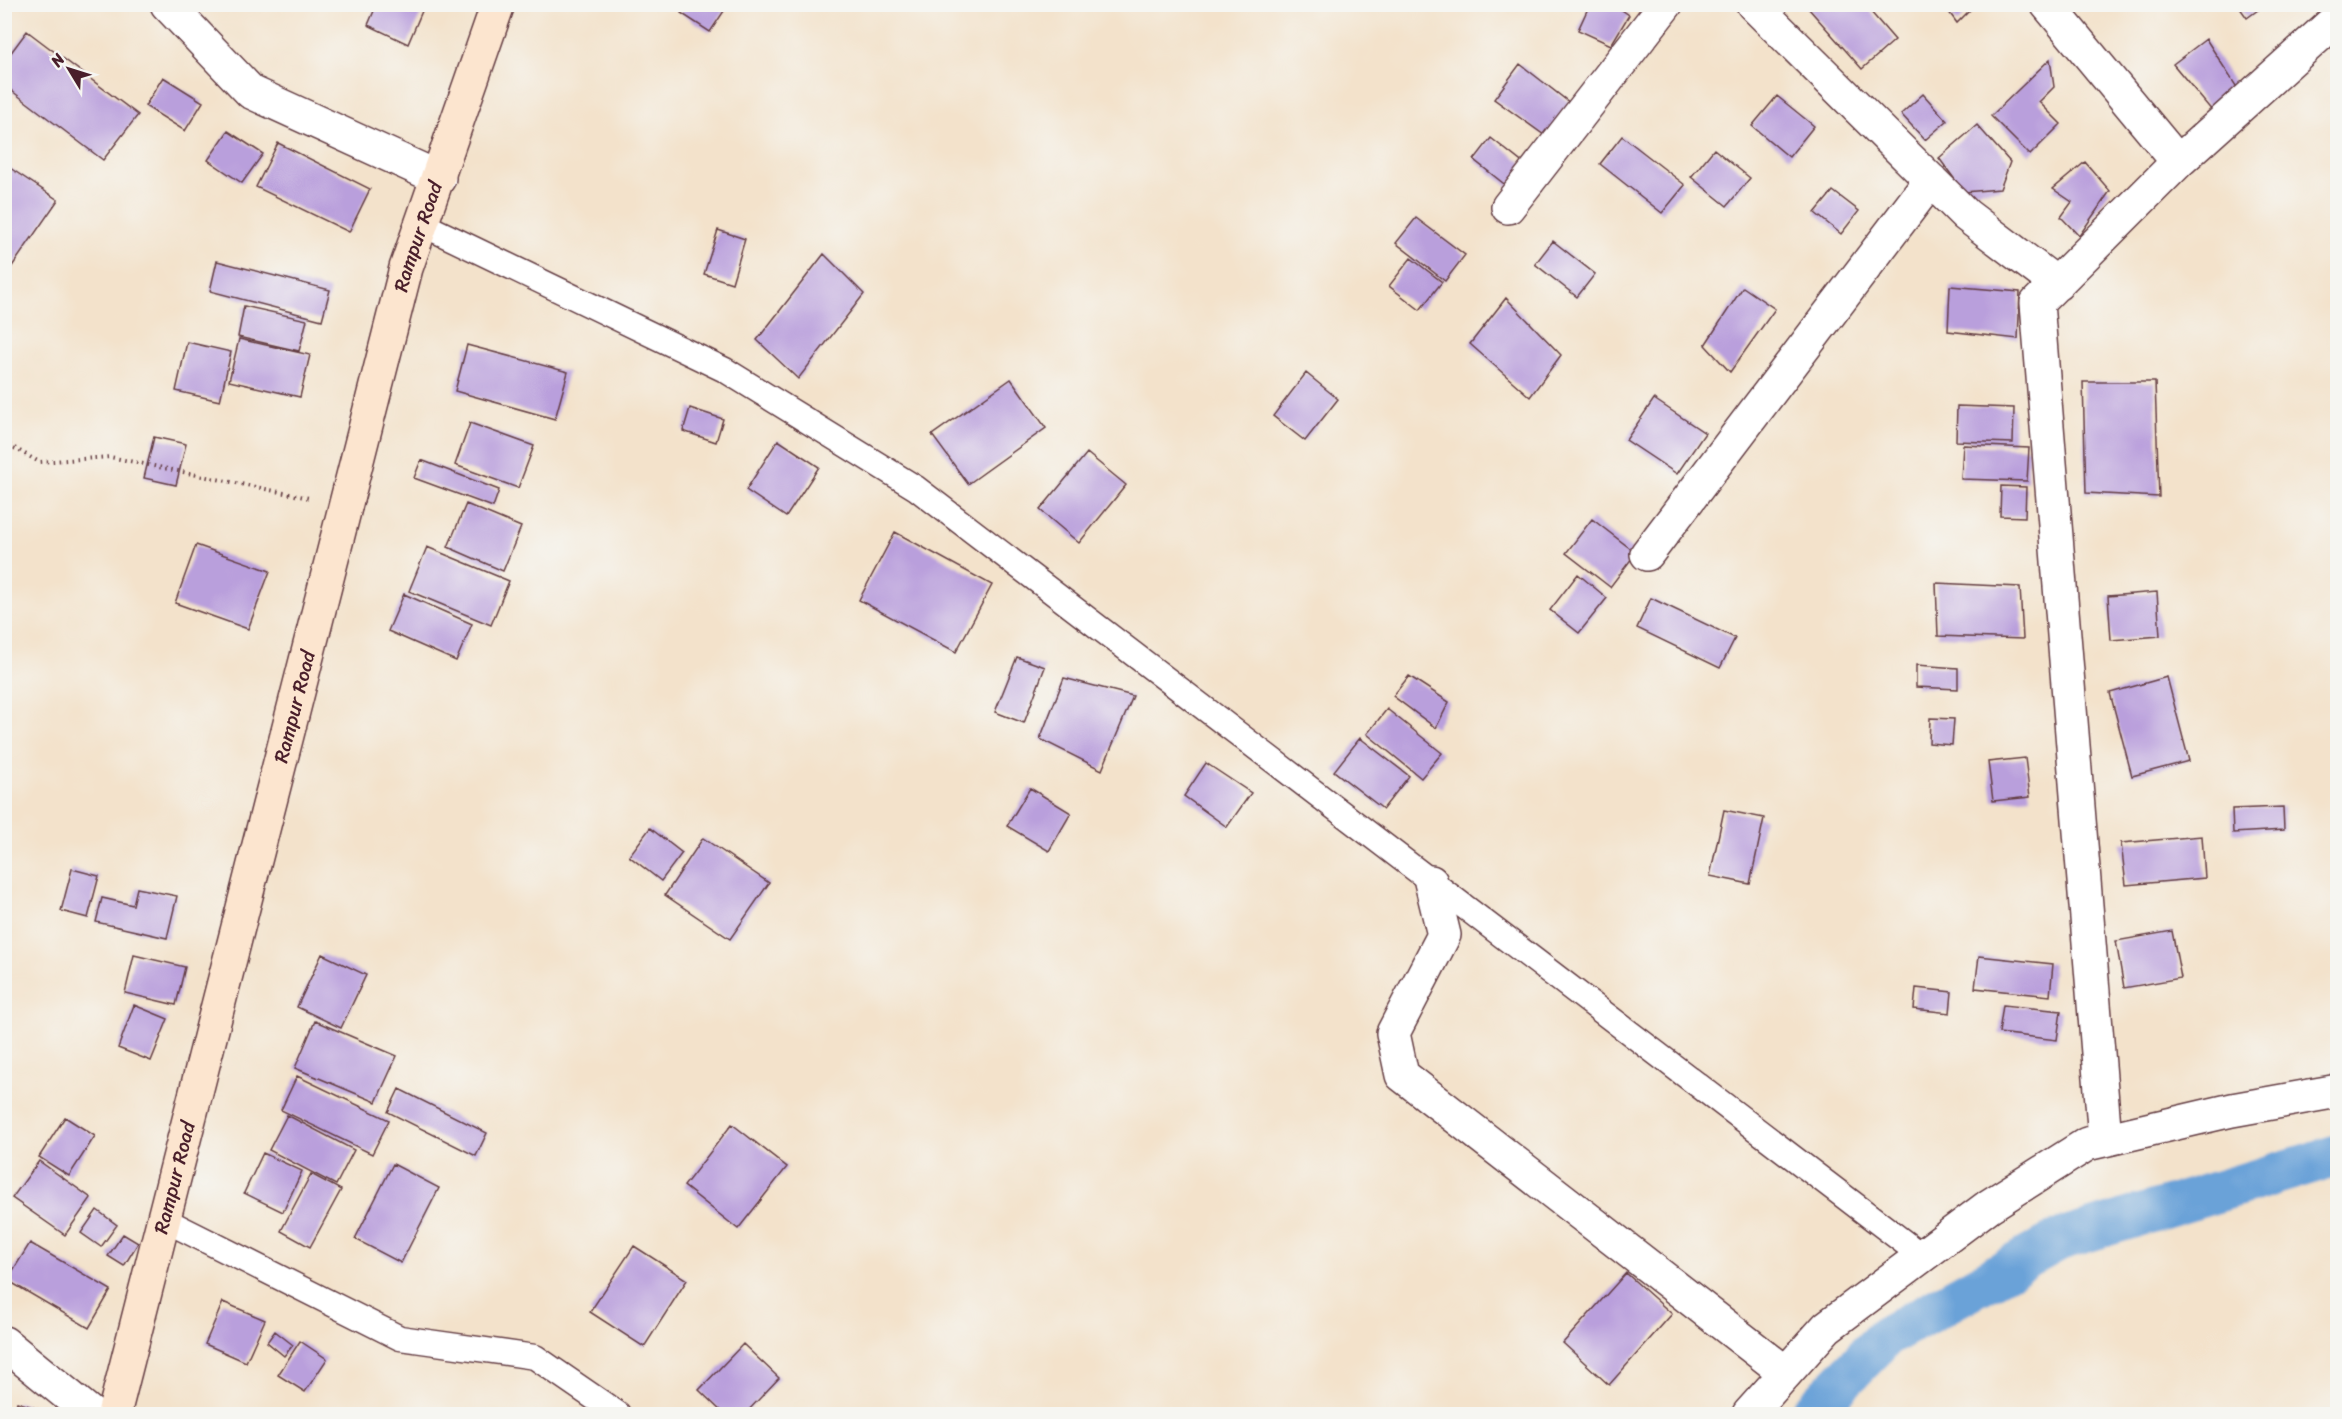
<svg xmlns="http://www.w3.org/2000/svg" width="2342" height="1419" font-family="Sriracha,sans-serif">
	<rect width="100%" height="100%" fill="#f6f6f2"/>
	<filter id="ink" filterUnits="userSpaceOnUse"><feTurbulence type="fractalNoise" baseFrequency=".0167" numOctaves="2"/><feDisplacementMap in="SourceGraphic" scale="12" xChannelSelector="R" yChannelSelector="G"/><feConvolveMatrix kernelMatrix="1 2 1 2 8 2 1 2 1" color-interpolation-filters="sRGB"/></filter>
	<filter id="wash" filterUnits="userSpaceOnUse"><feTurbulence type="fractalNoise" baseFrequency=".008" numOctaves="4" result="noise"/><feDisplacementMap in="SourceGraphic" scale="24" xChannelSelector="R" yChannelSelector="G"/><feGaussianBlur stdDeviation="1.35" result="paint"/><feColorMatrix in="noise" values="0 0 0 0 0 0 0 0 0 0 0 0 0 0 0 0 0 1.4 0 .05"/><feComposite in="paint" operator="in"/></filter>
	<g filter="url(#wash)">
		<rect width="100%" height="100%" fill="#f3e2cb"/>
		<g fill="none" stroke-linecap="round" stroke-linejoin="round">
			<path stroke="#6aa2d8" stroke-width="42" d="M 1810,1414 L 1885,1337 L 2059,1240 L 2338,1155"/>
		</g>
		<g id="blocks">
			<path fill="#b99fdc" d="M 377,4 L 425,4 L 408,44 L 368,25 Z
				M 1590,4 L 1613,4 L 1629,15 L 1611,45 L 1578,30 Z
				M 1815,4 L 1864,4 L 1895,40 L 1862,69 L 1809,9 Z
				M 1943,4 L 1976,4 L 1957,23 Z
				M 2237,4 L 2266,4 L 2247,18 Z
				M 686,5 L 728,5 L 710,32 L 681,13 Z
				M 27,31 L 138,115 L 103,160 L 4,85 L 4,62 Z
				M 2206,39 L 2238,89 L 2213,112 L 2173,64 Z
				M 2050,59 L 2054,87 L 2039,102 L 2061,124 L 2030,155 L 1991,116 Z
				M 1520,64 L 1575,107 L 1551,140 L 1494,99 Z
				M 163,77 L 203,102 L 185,131 L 145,106 Z
				M 1923,94 L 1947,121 L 1925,140 L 1901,114 Z
				M 1777,96 L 1814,126 L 1789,157 L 1752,126 Z
				M 1977,125 L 2010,162 L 2000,189 L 1964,192 L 1939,158 Z
				M 228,131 L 263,154 L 242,183 L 208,160 Z
				M 1622,136 L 1685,185 L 1662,213 L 1600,164 Z
				M 1491,138 L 1525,165 L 1508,187 L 1474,160 Z
				M 278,143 L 370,189 L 349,232 L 256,187 Z
				M 1714,149 L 1750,178 L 1727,206 L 1691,177 Z
				M 2085,162 L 2110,191 L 2079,236 L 2061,217 L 2072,202 L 2053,189 Z
				M 4,164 L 58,200 L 6,275 L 4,274 Z
				M 1833,191 L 1859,211 L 1841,234 L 1815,213 Z
				M 1416,218 L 1465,255 L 1445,281 L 1396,243 Z
				M 718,230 L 745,239 L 732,283 L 704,274 Z
				M 1553,241 L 1595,274 L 1577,297 L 1535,264 Z
				M 824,254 L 864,294 L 798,379 L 757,340 Z
				M 1411,258 L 1442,282 L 1420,310 L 1389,286 Z
				M 217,261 L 330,290 L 322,320 L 210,291 Z
				M 1950,286 L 2020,292 L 2018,339 L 1948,331 Z
				M 1743,287 L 1775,309 L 1730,372 L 1705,345 Z
				M 1506,298 L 1561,355 L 1530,397 L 1470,344 Z
				M 244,306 L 307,320 L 299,351 L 238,337 Z
				M 239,339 L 310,355 L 300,397 L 229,381 Z
				M 187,342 L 231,352 L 220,401 L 176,391 Z
				M 467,345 L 568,372 L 555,419 L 455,391 Z
				M 1306,373 L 1338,399 L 1305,441 L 1273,416 Z
				M 1011,379 L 1046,428 L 968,484 L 932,435 Z
				M 2083,382 L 2155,382 L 2159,497 L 2086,493 Z
				M 1654,399 L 1705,433 L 1677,474 L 1626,440 Z
				M 1957,406 L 2014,408 L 2013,443 L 1956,441 Z
				M 690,408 L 723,419 L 716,442 L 683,431 Z
				M 470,423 L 534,446 L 518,488 L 455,465 Z
				M 154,437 L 186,444 L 176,485 L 144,478 Z
				M 778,440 L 819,467 L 786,517 L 746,490 Z
				M 1963,445 L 2029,448 L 2027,481 L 1961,479 Z
				M 1087,453 L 1126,485 L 1079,543 L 1040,510 Z
				M 421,460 L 499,490 L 493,507 L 414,478 Z
				M 2001,486 L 2026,487 L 2025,517 L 2000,516 Z
				M 466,504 L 521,527 L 503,571 L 448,547 Z
				M 1592,519 L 1636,553 L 1610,587 L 1566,553 Z
				M 895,532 L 992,585 L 956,652 L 859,600 Z
				M 196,545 L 270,571 L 248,629 L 175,603 Z
				M 427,547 L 509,581 L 491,625 L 409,591 Z
				M 1578,574 L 1607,598 L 1579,633 L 1550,610 Z
				M 1936,583 L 2020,587 L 2023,639 L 1938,636 Z
				M 2157,592 L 2160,636 L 2111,640 L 2108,596 Z
				M 404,594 L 472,624 L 456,661 L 388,631 Z
				M 1651,598 L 1735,638 L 1720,668 L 1637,628 Z
				M 1017,657 L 1045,667 L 1024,723 L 995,712 Z
				M 1916,665 L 1958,668 L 1958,689 L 1916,687 Z
				M 1409,676 L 1449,702 L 1436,728 L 1393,696 Z
				M 2167,677 L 2189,761 L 2132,776 L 2110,693 Z
				M 1064,678 L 1133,696 L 1102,770 L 1040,739 Z
				M 1387,709 L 1442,753 L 1421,778 L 1367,734 Z
				M 1930,718 L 1954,719 L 1952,745 L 1929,743 Z
				M 1360,738 L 1409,776 L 1383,809 L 1334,771 Z
				M 2025,758 L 2030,797 L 1993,801 L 1988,762 Z
				M 1206,763 L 1251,793 L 1227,827 L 1184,796 Z
				M 1030,788 L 1071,813 L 1049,851 L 1007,826 Z
				M 2283,807 L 2284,830 L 2233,833 L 2232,809 Z
				M 1724,810 L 1764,818 L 1750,884 L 1710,876 Z
				M 650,828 L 682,853 L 661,881 L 629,856 Z
				M 2202,836 L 2205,878 L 2126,885 L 2121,843 Z
				M 703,838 L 769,883 L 730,939 L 665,895 Z
				M 72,869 L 99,876 L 88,918 L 61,911 Z
				M 137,888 L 177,896 L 167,938 L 96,922 L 102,898 L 133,905 Z
				M 2172,931 L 2181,978 L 2124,988 L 2116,941 Z
				M 322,954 L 366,975 L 341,1028 L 297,1007 Z
				M 134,955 L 185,967 L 176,1005 L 125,993 Z
				M 1979,956 L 2053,964 L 2050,996 L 1975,988 Z
				M 1916,988 L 1952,992 L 1950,1013 L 1914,1009 Z
				M 134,1005 L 168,1019 L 151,1061 L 118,1048 Z
				M 2003,1005 L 2061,1011 L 2057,1040 L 1999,1033 Z
				M 315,1021 L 397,1056 L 376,1102 L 295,1068 Z
				M 297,1076 L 389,1120 L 372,1154 L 281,1110 Z
				M 399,1089 L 487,1133 L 476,1156 L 388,1112 Z
				M 287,1115 L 354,1150 L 336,1185 L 269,1150 Z
				M 65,1117 L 95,1136 L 69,1176 L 39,1157 Z
				M 732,1124 L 787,1167 L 738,1229 L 684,1186 Z
				M 263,1153 L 302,1171 L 283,1212 L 244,1193 Z
				M 39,1161 L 91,1198 L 65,1235 L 12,1198 Z
				M 393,1164 L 439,1188 L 401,1263 L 355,1239 Z
				M 311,1174 L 341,1190 L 310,1247 L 281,1231 Z
				M 97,1210 L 117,1225 L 101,1247 L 81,1233 Z
				M 123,1234 L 138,1243 L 124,1266 L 108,1256 Z
				M 30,1243 L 111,1290 L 89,1328 L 7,1280 Z
				M 634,1246 L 687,1280 L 644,1347 L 590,1312 Z
				M 1626,1273 L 1672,1314 L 1609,1385 L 1563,1343 Z
				M 223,1302 L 265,1320 L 246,1362 L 205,1344 Z
				M 275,1331 L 293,1345 L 284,1356 L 267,1342 Z
				M 300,1341 L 327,1359 L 305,1392 L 278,1375 Z
				M 743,1344 L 779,1378 L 745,1414 L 724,1414 L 699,1390 Z
				M 17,1402 L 54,1414 L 13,1414 Z"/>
		</g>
	</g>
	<g filter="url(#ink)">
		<use href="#blocks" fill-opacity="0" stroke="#633c43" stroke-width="1.5"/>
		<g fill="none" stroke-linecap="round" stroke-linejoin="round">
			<g stroke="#633c43" stroke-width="27">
				<path id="service" d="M 422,224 L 725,370 L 916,488 L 1922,1256
					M 163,1219 L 400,1338 L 535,1357 L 618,1414"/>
			</g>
			<g stroke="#633c43" stroke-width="36">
				<path id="minor" d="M 167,4 L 251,92 L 439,178
					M 1753,4 L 1966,215 L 2057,284
					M 2047,4 L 2178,162
					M 1508,207 L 1666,4
					M 1647,554 L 1931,180
					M 1431,882 L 1444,935 L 1393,1033 L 1402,1075 L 1786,1373
					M 2105,1139 L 2037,303 L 2178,162 L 2338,18
					M 4,1343 L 91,1414
					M 1749,1414 L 1827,1327 L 1989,1206 L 2087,1144 L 2232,1110 L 2338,1091"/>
			</g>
			<g stroke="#633c43" stroke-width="36">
				<g id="secondary">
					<path id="s1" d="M 114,1414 L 406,268 L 498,4"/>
				</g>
			</g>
			<path stroke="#633c43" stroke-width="4" stroke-dasharray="1.5 4.5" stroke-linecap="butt" d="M 4,442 L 39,462 L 110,457 L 309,498"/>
			<use href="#service" stroke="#fff" stroke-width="24"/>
			<use href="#minor" stroke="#fff" stroke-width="33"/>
			<use href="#secondary" stroke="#fce5cf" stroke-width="33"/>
		</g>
	</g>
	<g text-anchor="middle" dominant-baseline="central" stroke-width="6" stroke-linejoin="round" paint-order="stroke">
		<g font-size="20" fill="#4a1f2b" stroke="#f6f6f2">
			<text stroke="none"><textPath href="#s1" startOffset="1216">Rampur Road</textPath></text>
			<text stroke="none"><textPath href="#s1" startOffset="730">Rampur Road</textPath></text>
			<text stroke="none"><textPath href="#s1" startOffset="244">Rampur Road</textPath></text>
		</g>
	</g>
	<rect width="2342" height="1419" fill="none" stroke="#f6f6f2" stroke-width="24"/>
	<g transform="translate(69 69) rotate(308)" stroke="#f6f6f2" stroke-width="4.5" paint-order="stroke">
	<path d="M0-4.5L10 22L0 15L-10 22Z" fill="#4a1f2b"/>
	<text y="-9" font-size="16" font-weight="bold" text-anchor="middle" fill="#4a1f2b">N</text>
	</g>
</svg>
